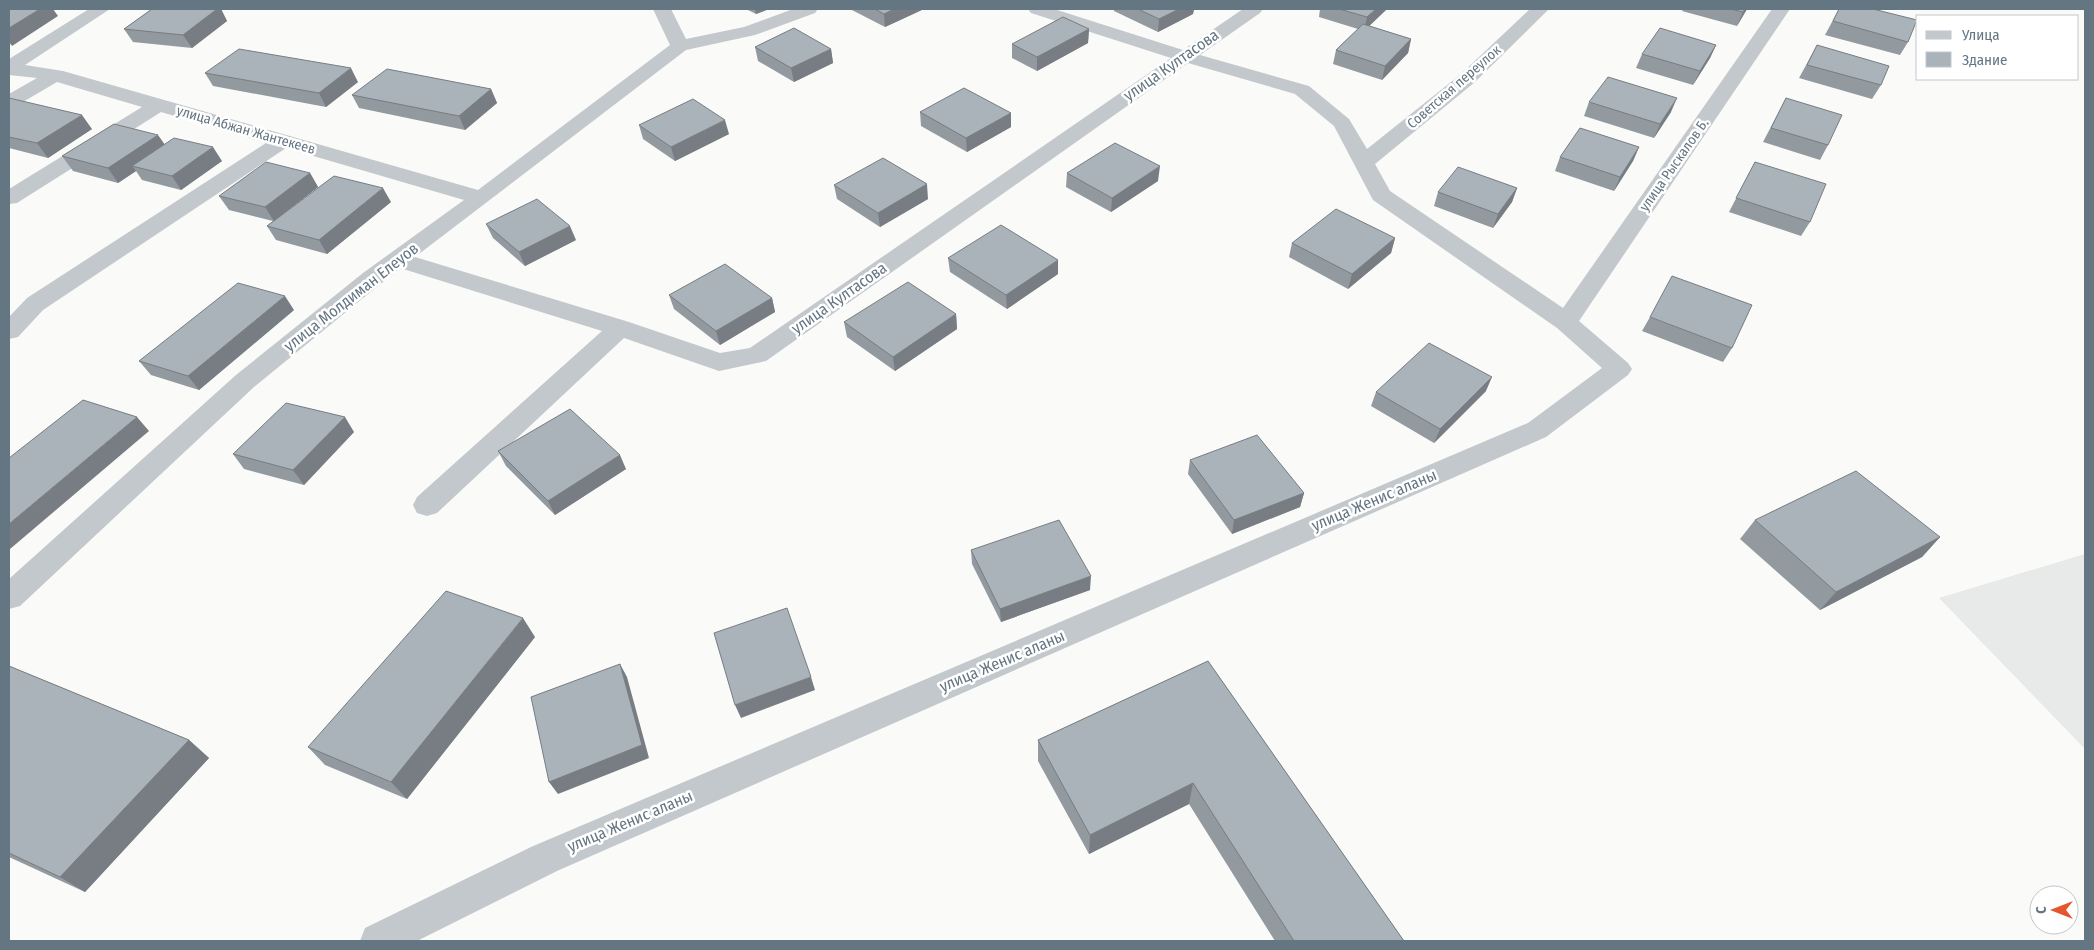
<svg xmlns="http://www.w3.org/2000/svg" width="2094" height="950" font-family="'Fira Sans Condensed',sans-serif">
	<rect width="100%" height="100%" fill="#fafaf8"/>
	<path fill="#e8e9e9" d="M 2085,554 L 2085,749 L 1939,598 Z"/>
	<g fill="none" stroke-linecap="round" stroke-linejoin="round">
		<path fill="#c3c8cc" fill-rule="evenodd" d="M 89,9 L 110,9 L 25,65 L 63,71 L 478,190 L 670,45 L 653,9 L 671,9 L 686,39 L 744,27 L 793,9 L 818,9 L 815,13 L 755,35 L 686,50 L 415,257 L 629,322 L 720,353 L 750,348 L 1171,58 L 1031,13 L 1028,9 L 1054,9 L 1183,50 L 1243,9 L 1263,9 L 1260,13 L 1200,55 L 1309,86 L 1349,119 L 1367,149 L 1461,74 L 1530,9 L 1549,9 L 1475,82 L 1375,164 L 1390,191 L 1563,308 L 1772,9 L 1790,9 L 1579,321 L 1628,363 L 1632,369 L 1628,375 L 1546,437 L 557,871 L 417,941 L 360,941 L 365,928 L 531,847 L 1528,423 L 1602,368 L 1557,328 L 1373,200 L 1334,126 L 1295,94 L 1188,63 L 766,361 L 719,371 L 624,338 L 437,513 L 427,516 L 417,513 L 413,505 L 417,497 L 602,331 L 400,268 L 254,387 L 20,606 L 9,609 L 9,579 L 236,375 L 363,273 L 464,200 L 286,148 L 43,310 L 18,337 L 9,339 L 9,317 L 27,298 L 266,143 L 161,112 L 17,203 L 9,204 L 9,189 L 142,107 L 57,82 L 16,106 L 9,108 L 9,94 L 37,78 L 9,75 L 9,59 Z"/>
	</g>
	<path fill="#929a9f" d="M 152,9 L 221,9 L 227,21 L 192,48 L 133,42 L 124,29 Z
		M 746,9 L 769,9 L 756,14 Z
		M 850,9 L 924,9 L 885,27 Z
		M 1114,9 L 1194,9 L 1193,14 L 1158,32 L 1114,11 Z
		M 1320,9 L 1387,9 L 1369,26 L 1411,39 L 1408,53 L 1382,80 L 1333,64 L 1336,50 L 1358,29 L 1319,17 Z
		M 1683,9 L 1747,9 L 1737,26 L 1682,11 Z
		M 1839,9 L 1908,42 L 1900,55 L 1825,35 Z
		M 1089,29 L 1088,43 L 1037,71 L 1012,58 L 1012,44 Z
		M 1716,45 L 1710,58 L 1693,85 L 1636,68 L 1642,54 Z
		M 1817,45 L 1881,85 L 1872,99 L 1799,78 Z
		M 755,47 L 831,49 L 833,63 L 794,82 L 758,61 Z
		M 205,73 L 358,82 L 326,107 L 213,86 Z
		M 491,89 L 497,103 L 465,130 L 359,108 L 352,95 Z
		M 9,98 L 92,129 L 48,158 L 9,148 Z
		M 1786,98 L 1828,145 L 1820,160 L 1763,142 Z
		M 1589,102 L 1671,112 L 1654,138 L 1584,116 Z
		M 920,112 L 1011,113 L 1011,127 L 967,152 L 921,126 Z
		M 639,125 L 729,134 L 675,161 L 643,139 Z
		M 164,144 L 222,161 L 181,190 L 142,180 L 136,171 L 118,183 L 73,171 L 62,156 Z
		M 1639,147 L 1633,161 L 1614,191 L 1555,171 L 1560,157 Z
		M 1755,162 L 1810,222 L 1801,236 L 1729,212 Z
		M 310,173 L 318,187 L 284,213 L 391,202 L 327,254 L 276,240 L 267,226 L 273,221 L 229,210 L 219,196 Z
		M 1067,173 L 1158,181 L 1111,212 L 1066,187 Z
		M 834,185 L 928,199 L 880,227 L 837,199 Z
		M 1517,188 L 1512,202 L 1493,228 L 1434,206 L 1438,192 Z
		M 486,224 L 576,240 L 525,266 L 493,238 Z
		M 1395,238 L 1391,253 L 1348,289 L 1289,257 L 1292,243 Z
		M 948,258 L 1058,274 L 1007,309 L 950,272 Z
		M 669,295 L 772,298 L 775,312 L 720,345 L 674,309 Z
		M 294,310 L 199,390 L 151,375 L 139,361 Z
		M 956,314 L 957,329 L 895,371 L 847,337 L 844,322 Z
		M 1650,317 L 1732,348 L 1723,362 L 1642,331 Z
		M 1486,391 L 1434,443 L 1371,406 L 1376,392 Z
		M 354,432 L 304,485 L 244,469 L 233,454 Z
		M 498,451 L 626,469 L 555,515 L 506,466 Z
		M 1190,460 L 1304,493 L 1300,507 L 1232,534 L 1188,474 Z
		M 1755,520 L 1940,537 L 1922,557 L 1820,610 L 1740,539 Z
		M 971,550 L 1090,590 L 1001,622 L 972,564 Z
		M 535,637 L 407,799 L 325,765 L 308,747 Z
		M 1208,661 L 1404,941 L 1275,941 L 1189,804 L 1089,854 L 1038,761 L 1038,740 Z
		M 9,666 L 189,740 L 209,758 L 85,892 L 9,857 Z"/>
	<path fill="#777d82" d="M 40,9 L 53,9 L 58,16 L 12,46 L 9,42 L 9,28 Z
		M 217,9 L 221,9 L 227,21 L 192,48 L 183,35 Z
		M 755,9 L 769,9 L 756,14 Z
		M 894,9 L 924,9 L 885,27 L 884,14 Z
		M 1179,9 L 1194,9 L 1193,14 L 1158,32 L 1159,19 Z
		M 1376,9 L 1387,9 L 1364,31 L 1367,17 Z
		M 1745,9 L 1747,9 L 1737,26 L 1743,12 Z
		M 1089,29 L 1088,43 L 1037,71 L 1037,57 Z
		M 1411,39 L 1408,53 L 1382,80 L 1385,66 Z
		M 1716,45 L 1710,58 L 1693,85 L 1700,71 Z
		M 831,49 L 833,63 L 794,82 L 791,68 Z
		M 351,68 L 358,82 L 326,107 L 319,93 Z
		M 491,89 L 497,103 L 465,130 L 459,116 Z
		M 1677,98 L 1671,112 L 1654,138 L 1660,124 Z
		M 1011,113 L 1011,127 L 967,152 L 966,138 Z
		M 82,115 L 92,129 L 48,158 L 37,143 Z
		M 725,120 L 729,134 L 675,161 L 671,147 Z
		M 158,135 L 168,149 L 132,166 L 136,171 L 118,183 L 108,168 Z
		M 213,147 L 222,161 L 181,190 L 172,176 Z
		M 1639,147 L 1633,161 L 1614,191 L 1620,177 Z
		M 1160,166 L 1158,181 L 1111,212 L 1112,198 Z
		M 310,173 L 318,187 L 274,221 L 265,207 Z
		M 927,184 L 928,199 L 880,227 L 878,213 Z
		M 383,188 L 391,202 L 327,254 L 319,240 Z
		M 1517,188 L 1512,202 L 1493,228 L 1498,214 Z
		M 570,226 L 576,240 L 525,266 L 519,252 Z
		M 1395,238 L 1391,253 L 1348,289 L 1352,274 Z
		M 1058,260 L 1058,274 L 1007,309 L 1006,295 Z
		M 285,296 L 294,310 L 199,390 L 188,376 Z
		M 772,298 L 775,312 L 720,345 L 716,331 Z
		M 956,314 L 957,329 L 895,371 L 893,357 Z
		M 1492,377 L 1486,391 L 1434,443 L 1440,429 Z
		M 137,417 L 149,431 L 10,549 L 9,548 L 9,524 Z
		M 345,417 L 354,432 L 304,485 L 293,470 Z
		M 620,455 L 626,469 L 555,515 L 548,501 Z
		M 1304,493 L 1300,507 L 1232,534 L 1234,520 Z
		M 1940,537 L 1922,557 L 1820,610 L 1836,592 Z
		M 1091,576 L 1090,590 L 1001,622 L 1000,609 Z
		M 523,618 L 535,637 L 407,799 L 391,782 Z
		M 620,664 L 627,677 L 649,758 L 558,794 L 549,782 Z
		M 811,677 L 815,690 L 741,718 L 735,705 Z
		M 189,740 L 209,758 L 85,892 L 60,877 Z
		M 1193,783 L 1189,804 L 1089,854 L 1090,835 Z"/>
	<path fill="#aab3b9" stroke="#777d82" d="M 9,9 L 40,9 L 9,28 Z
		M 152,9 L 217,9 L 183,35 L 124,29 Z
		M 875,9 L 894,9 L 884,14 Z
		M 1138,9 L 1179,9 L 1159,19 Z
		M 1339,9 L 1376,9 L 1367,17 Z
		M 1730,9 L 1745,9 L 1743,12 Z
		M 1839,9 L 1873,9 L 1917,20 L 1908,42 L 1833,21 Z
		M 1063,17 L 1089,29 L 1037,57 L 1012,44 Z
		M 1363,24 L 1411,39 L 1385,66 L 1336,50 Z
		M 794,28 L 831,49 L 791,68 L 755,47 Z
		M 1660,28 L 1716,45 L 1700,71 L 1642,54 Z
		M 1817,45 L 1889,66 L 1881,85 L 1807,65 Z
		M 239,49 L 351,68 L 319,93 L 205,73 Z
		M 387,69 L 491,89 L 459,116 L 352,95 Z
		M 1608,77 L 1677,98 L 1660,124 L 1589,102 Z
		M 964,88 L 1011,113 L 966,138 L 920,112 Z
		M 9,98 L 82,115 L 37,143 L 9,137 Z
		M 1786,98 L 1842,115 L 1828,145 L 1771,128 Z
		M 693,99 L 725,120 L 671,147 L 639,125 Z
		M 114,124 L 158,135 L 108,168 L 62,156 Z
		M 1580,128 L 1639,147 L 1620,177 L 1560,157 Z
		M 174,138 L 213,147 L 172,176 L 132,166 Z
		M 1115,143 L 1160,166 L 1112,198 L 1067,173 Z
		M 883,158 L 927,184 L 878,213 L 834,185 Z
		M 266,162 L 310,173 L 265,207 L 219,196 Z
		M 1755,162 L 1826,184 L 1810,222 L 1736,198 Z
		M 1458,167 L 1517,188 L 1498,214 L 1438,192 Z
		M 334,176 L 383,188 L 319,240 L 267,226 Z
		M 537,199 L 570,226 L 519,252 L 486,224 Z
		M 1336,209 L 1395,238 L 1352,274 L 1292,243 Z
		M 1001,225 L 1058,260 L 1006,295 L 948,258 Z
		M 725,264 L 772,298 L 716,331 L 669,295 Z
		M 1672,276 L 1752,305 L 1732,348 L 1650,317 Z
		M 908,282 L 956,314 L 893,357 L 844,322 Z
		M 238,283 L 285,296 L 188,376 L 139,361 Z
		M 1429,343 L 1492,377 L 1440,429 L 1376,392 Z
		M 83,400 L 137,417 L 9,524 L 9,458 Z
		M 286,403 L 345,417 L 293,470 L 233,454 Z
		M 570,409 L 620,455 L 548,501 L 498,451 Z
		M 1257,435 L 1304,493 L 1234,520 L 1190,460 Z
		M 1856,471 L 1940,537 L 1836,592 L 1755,520 Z
		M 1059,520 L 1091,576 L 1000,609 L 971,550 Z
		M 446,591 L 523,618 L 391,782 L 308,747 Z
		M 787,608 L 811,677 L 735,705 L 714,633 Z
		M 1208,661 L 1404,941 L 1294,941 L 1193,783 L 1090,835 L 1038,740 Z
		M 620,664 L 642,745 L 549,782 L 531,697 Z
		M 9,666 L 189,740 L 60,877 L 9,853 Z"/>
	<g text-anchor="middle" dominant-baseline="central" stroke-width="5" stroke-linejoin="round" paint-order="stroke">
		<g font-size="14" fill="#657683" stroke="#fff">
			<text transform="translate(1454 87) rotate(-41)">Советская переулок</text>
			<text transform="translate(246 130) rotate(16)">улица Абжан Жантекеев</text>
			<text transform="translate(1674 165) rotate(-55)">улица Рыскалов Б.</text>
		</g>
		<g font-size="16" fill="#657683" stroke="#fff">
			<text transform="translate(1171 65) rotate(-35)">улица Култасова</text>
			<text transform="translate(351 297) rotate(-38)">улица Молдиман Елеуов</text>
			<text transform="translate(839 298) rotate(-35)">улица Култасова</text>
			<text transform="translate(1374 500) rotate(-23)">улица Женис аланы</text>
			<text transform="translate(1002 661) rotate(-23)">улица Женис аланы</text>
			<text transform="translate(630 821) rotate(-23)">улица Женис аланы</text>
		</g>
	</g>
	<rect width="2094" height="950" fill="none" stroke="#657683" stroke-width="20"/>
	<rect x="1916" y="15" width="162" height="65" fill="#ffffff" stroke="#c1c8cd"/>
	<rect x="1926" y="31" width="25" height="8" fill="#c3c8cc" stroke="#c1c8cd"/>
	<text x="1962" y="40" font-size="15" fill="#657683">Улица</text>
	<rect x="1926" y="52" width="25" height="15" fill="#aab3b9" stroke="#c1c8cd"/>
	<text x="1962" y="65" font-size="15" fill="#657683">Здание</text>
	<g transform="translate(2054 910) rotate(270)"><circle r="24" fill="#ffffff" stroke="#c1c8cd"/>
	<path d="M0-4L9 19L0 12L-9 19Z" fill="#e4572e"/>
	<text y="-8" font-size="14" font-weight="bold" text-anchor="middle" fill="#657683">С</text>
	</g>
</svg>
